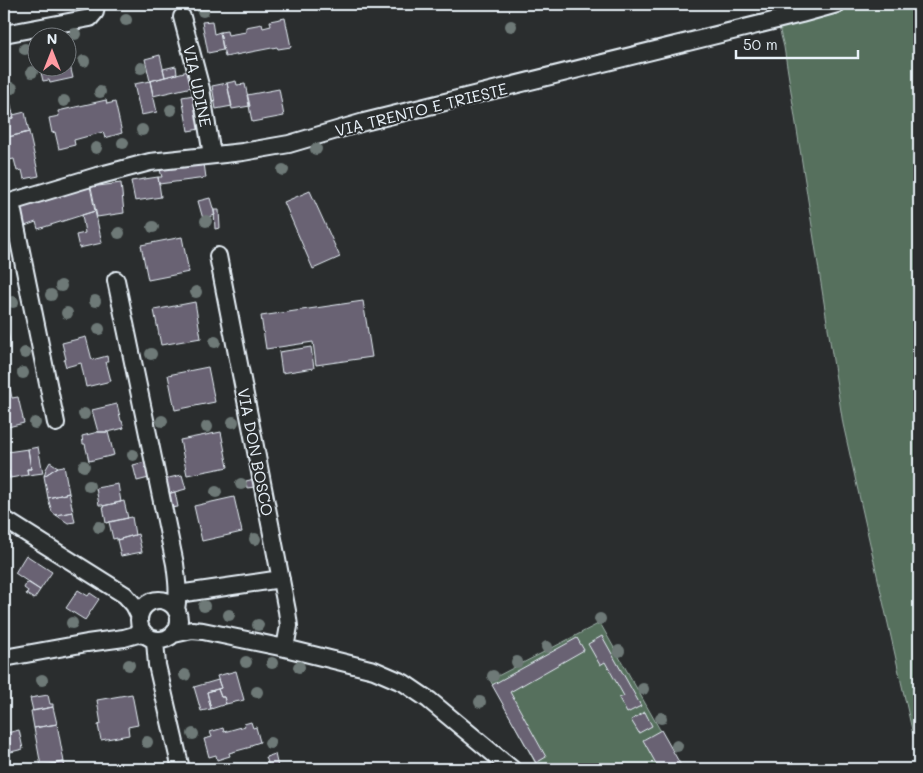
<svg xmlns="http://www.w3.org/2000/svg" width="923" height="773" font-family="Mali,sans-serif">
	<rect width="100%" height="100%" fill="#2a2d2e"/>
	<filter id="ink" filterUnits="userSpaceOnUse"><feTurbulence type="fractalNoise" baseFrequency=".02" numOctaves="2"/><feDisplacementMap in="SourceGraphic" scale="10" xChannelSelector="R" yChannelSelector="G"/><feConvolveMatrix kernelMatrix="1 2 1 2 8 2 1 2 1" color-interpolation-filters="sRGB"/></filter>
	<g filter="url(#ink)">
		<path fill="#56705d" stroke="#9fb0aa" d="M 773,4 L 919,4 L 919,761 L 843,424 L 784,47 Z
			M 600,623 L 682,769 L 570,769 L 569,768 L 566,769 L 546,769 L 542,763 L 537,766 L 490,680 Z"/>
		<path fill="#696273" stroke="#e8f1f8" d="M 285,18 L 291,47 L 278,49 L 277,47 L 225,57 L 220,32 L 227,31 L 228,35 L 246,32 L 246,27 L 262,24 L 263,28 L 271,26 L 270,21 Z
			M 212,21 L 214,34 L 220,32 L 223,50 L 208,53 L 202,22 Z
			M 69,44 L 72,56 L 68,57 L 68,45 Z
			M 160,55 L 165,77 L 150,81 L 145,59 Z
			M 68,57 L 73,78 L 50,83 L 49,80 L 43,81 L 40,68 L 68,68 Z
			M 176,66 L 177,74 L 165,77 L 163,69 Z
			M 188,71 L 192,87 L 153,96 L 150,81 Z
			M 150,81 L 157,112 L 141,115 L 134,84 Z
			M 236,81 L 237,85 L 245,84 L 250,106 L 232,109 L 227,83 Z
			M 227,83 L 232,106 L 216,109 L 212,86 Z
			M 279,89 L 284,116 L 252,122 L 247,95 Z
			M 194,95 L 200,129 L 188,131 L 182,97 Z
			M 106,100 L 107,104 L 115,102 L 122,133 L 105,138 L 103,132 L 74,140 L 75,145 L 59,149 L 55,132 L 52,133 L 49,118 L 59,116 L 58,111 Z
			M 10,101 L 14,118 L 4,120 L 4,102 Z
			M 25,112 L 29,132 L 4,138 L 4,120 L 14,118 L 13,115 Z
			M 29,132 L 39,176 L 24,179 L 22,170 L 17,171 L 14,159 L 4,161 L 4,138 Z
			M 204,163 L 206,178 L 159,184 L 158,177 L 162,177 L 160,170 Z
			M 158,177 L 161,197 L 135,201 L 131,181 Z
			M 89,181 L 95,211 L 38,229 L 36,222 L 25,226 L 18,202 Z
			M 121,183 L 124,213 L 97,217 L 91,187 Z
			M 310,191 L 340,257 L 313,269 L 284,202 Z
			M 210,198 L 215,215 L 203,219 L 198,201 Z
			M 214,210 L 219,210 L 220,228 L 215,229 Z
			M 95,211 L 102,243 L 79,248 L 76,235 L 85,233 L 82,215 Z
			M 182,237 L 189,272 L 148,280 L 141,245 Z
			M 363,301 L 372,357 L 316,365 L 313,342 L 266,349 L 261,316 Z
			M 195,302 L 201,338 L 161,345 L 154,310 Z
			M 4,327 L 7,327 L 10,341 L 4,343 Z
			M 86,337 L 92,360 L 107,356 L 108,362 L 106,362 L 111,381 L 86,387 L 81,363 L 66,367 L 64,360 L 66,359 L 62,343 Z
			M 5,342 L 8,357 L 4,358 L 4,343 Z
			M 311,347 L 314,368 L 282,373 L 279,352 Z
			M 208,367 L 215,402 L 175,410 L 168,375 Z
			M 9,383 L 12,398 L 18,397 L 24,423 L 4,428 L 4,384 Z
			M 117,404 L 121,421 L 122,421 L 124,428 L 108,432 L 98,432 L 92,410 Z
			M 98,432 L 108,432 L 114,455 L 89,461 L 85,444 L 83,444 L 82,436 Z
			M 221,432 L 228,467 L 187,475 L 180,440 Z
			M 38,447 L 43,473 L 28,475 L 27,469 L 31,469 L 28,449 Z
			M 28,449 L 31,469 L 27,469 L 28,475 L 10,478 L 9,471 L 4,472 L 4,457 L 8,456 L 7,452 Z
			M 50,462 L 58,467 L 44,476 L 46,469 Z
			M 145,462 L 149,478 L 137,481 L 133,465 Z
			M 64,466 L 69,493 L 48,498 L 44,476 L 58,467 Z
			M 9,471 L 10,478 L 4,479 L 4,472 Z
			M 182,475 L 186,489 L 167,494 L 164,479 Z
			M 254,479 L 255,487 L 247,488 L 246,481 Z
			M 118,484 L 121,502 L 103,506 L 103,505 L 99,505 L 96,488 Z
			M 175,492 L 178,507 L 170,508 L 167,494 Z
			M 69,493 L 73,512 L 56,515 L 52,512 L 48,498 Z
			M 234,497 L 242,532 L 202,541 L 194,506 Z
			M 124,501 L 128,518 L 106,523 L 103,506 Z
			M 73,512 L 75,522 L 68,523 L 56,515 Z
			M 132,517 L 135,535 L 117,540 L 117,538 L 113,539 L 109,522 Z
			M 138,534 L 142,552 L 121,556 L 117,540 Z
			M 26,555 L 52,572 L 40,590 L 15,573 Z
			M 27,582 L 40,590 L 34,599 L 26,594 L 28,591 L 24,588 Z
			M 78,590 L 88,596 L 90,593 L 99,599 L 85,620 L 66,608 Z
			M 602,636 L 641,706 L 627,713 L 619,698 L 624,696 L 605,662 L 600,665 L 588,644 Z
			M 577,638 L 584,650 L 510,692 L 546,757 L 536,763 L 492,685 Z
			M 236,671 L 244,700 L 226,704 L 224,697 L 221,697 L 218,689 L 221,688 L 217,676 Z
			M 218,680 L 221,688 L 207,692 L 211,709 L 201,711 L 194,687 Z
			M 218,689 L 221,697 L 224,697 L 226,704 L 211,709 L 207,692 Z
			M 132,694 L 138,725 L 128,727 L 129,735 L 101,740 L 98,725 L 101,724 L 97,700 Z
			M 48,695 L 50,704 L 53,704 L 53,707 L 33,711 L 30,698 Z
			M 53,707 L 57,724 L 34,728 L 31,711 Z
			M 645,712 L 652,726 L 639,733 L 631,720 Z
			M 251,722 L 253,728 L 256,727 L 260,742 L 251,745 L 251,747 L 229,753 L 230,756 L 217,760 L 216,755 L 209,757 L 204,739 L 212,737 L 210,732 L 223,728 L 224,732 L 245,726 L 244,724 Z
			M 57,724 L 64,762 L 41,766 L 34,728 Z
			M 19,730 L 23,749 L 11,752 L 7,733 Z
			M 661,730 L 683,769 L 659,769 L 643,740 Z
			M 275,754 L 278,767 L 281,766 L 281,769 L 270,769 L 266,757 Z
			M 4,756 L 8,756 L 11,769 L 4,769 Z
			M 64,762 L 65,769 L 42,769 L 41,766 Z
			M 582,763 L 586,769 L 572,769 L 572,768 Z"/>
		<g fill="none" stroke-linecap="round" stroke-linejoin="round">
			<g stroke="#e8f1f8" stroke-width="20">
				<path id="minor" d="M 182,17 L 201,89 L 212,155
					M 4,34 L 90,18 L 95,12 L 96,4
					M 11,202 L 56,423
					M 4,204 L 97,176 L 150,162 L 243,152 L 289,144 L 364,122 L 801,14 L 837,4
					M 218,256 L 287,611 L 289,626 L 285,648
					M 116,280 L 175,564 C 177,579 179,594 176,610
					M 4,519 L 125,595 L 134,605 L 139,615
					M 178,594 L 281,579
					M139 620a20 20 0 1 1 40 0a20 20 0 1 1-40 0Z
					M 174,634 L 192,630 L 203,631 L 285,648 L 374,670 L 404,683 L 429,700 L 512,769
					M 155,641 L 157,665 L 181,769
					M 4,658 L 87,643 L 124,638 L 138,634 L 144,635"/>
			</g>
			<use href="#minor" stroke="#2a2d2e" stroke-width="16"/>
		</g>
		<g fill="#6e7977">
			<circle cx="203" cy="11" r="6"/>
			<circle cx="126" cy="20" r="6"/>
			<circle cx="511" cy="26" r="6"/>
			<circle cx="75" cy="34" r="6"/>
			<circle cx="25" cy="49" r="6"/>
			<circle cx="84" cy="61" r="6"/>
			<circle cx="141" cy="68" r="6"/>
			<circle cx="32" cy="72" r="6"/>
			<circle cx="12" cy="88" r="6"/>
			<circle cx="100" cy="92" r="6"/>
			<circle cx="64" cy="101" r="6"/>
			<circle cx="171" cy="110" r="6"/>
			<circle cx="142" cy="130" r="6"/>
			<circle cx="123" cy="143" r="6"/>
			<circle cx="96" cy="148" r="6"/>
			<circle cx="316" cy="149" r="6"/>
			<circle cx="283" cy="170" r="6"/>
			<circle cx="206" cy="221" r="6"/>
			<circle cx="153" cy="227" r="6"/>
			<circle cx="119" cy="233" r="6"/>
			<circle cx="61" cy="286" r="6"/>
			<circle cx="196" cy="292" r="6"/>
			<circle cx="51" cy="295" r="6"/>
			<circle cx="95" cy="301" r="6"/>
			<circle cx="13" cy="302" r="6"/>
			<circle cx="67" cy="313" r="6"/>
			<circle cx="99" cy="329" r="6"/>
			<circle cx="215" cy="342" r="6"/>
			<circle cx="25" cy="353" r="6"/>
			<circle cx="151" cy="354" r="6"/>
			<circle cx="23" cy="373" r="6"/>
			<circle cx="84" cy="414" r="6"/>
			<circle cx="162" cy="421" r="6"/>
			<circle cx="233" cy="422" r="6"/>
			<circle cx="35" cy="423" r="6"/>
			<circle cx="207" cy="427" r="6"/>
			<circle cx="133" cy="455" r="6"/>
			<circle cx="84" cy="466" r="6"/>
			<circle cx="241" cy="484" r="6"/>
			<circle cx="89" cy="486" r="6"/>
			<circle cx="216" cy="492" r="6"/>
			<circle cx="99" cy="527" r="6"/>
			<circle cx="255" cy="539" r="6"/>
			<circle cx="204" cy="606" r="6"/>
			<circle cx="229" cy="615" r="6"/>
			<circle cx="600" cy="619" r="6"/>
			<circle cx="72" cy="623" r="6"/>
			<circle cx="258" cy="625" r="6"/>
			<circle cx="547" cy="647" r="6"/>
			<circle cx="619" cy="651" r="6"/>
			<circle cx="246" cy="662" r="6"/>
			<circle cx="517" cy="662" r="6"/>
			<circle cx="272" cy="663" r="6"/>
			<circle cx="129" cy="665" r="6"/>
			<circle cx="299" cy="667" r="6"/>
			<circle cx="185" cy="675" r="6"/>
			<circle cx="493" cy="676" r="6"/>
			<circle cx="42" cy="680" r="6"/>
			<circle cx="643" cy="689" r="6"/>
			<circle cx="257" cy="692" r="6"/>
			<circle cx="480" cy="702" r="6"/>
			<circle cx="661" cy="718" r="6"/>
			<circle cx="193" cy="734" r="6"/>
			<circle cx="147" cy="742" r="6"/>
			<circle cx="270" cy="743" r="6"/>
			<circle cx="677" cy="746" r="6"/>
		</g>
	</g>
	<g text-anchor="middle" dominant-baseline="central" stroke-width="4" stroke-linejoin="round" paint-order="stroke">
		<g font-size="16" fill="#e8f1f8" stroke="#2a2d2e">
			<text transform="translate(198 86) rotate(78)">VIA UDINE</text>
			<text transform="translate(421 109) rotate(-14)">VIA TRENTO E TRIESTE</text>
			<text transform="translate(256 452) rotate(79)">VIA DON BOSCO</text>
		</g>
	</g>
	<rect width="923" height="773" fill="none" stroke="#2a2d2e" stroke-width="20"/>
	<rect x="10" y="10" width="903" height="753" fill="none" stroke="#e8f1f8" stroke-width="2" filter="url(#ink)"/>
	<g transform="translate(52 52)"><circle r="24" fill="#2a2d2e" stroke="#767b7f"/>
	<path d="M0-4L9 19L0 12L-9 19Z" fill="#ff9aa2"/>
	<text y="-8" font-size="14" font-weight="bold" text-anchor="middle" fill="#e8f1f8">N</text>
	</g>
	<path d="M736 50v8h122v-8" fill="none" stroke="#e8f1f8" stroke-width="2.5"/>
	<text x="743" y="50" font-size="15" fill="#e8f1f8" stroke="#2a2d2e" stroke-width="4" paint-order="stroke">50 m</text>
</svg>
